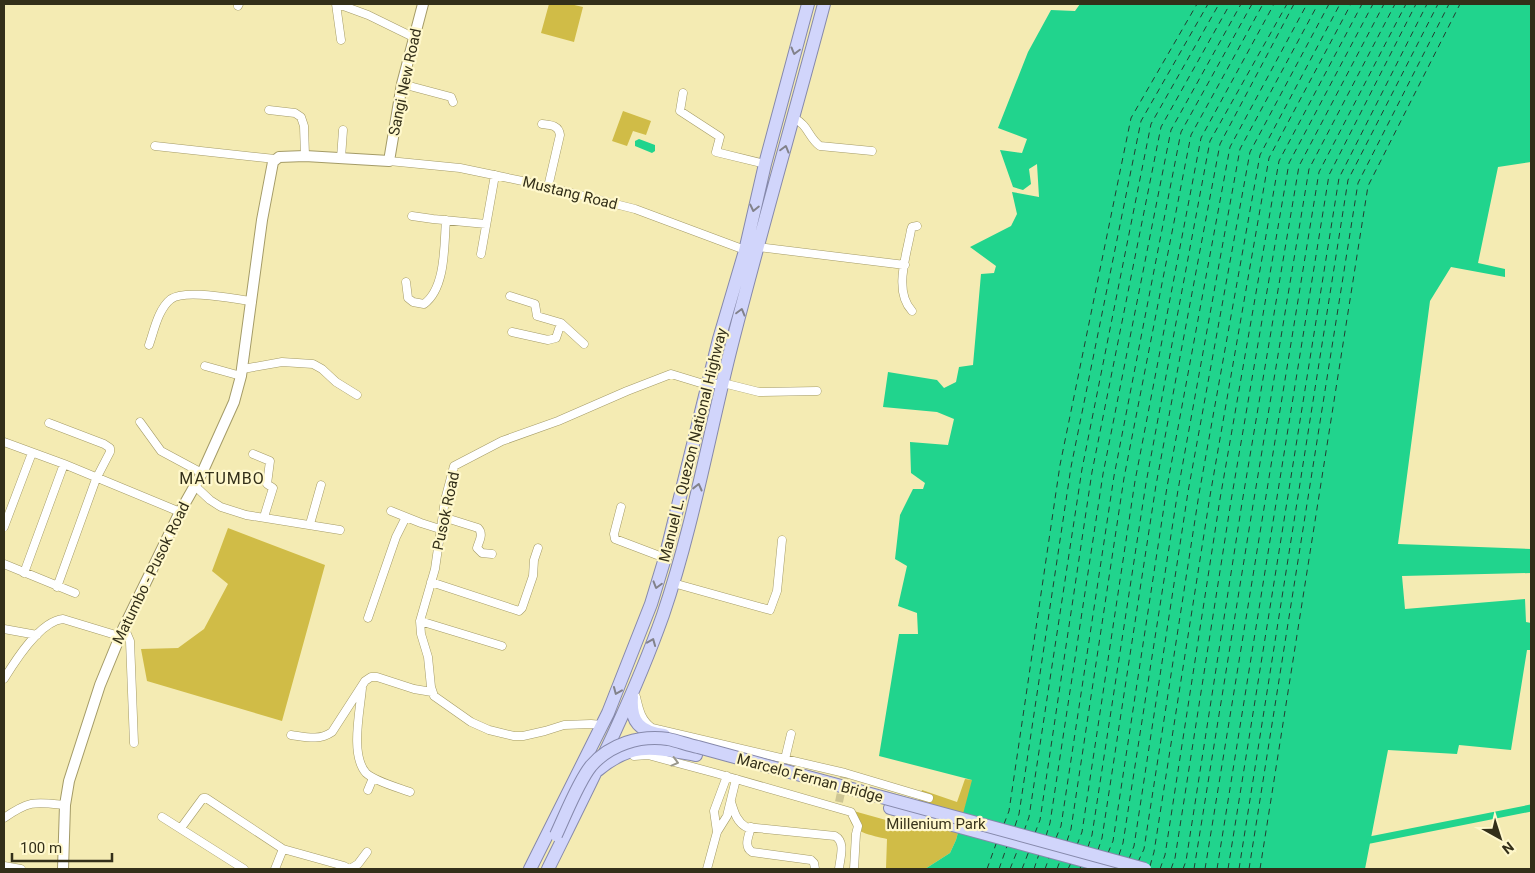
<svg xmlns="http://www.w3.org/2000/svg" width="1535" height="873" font-family="Roboto,sans-serif">
	<rect width="100%" height="100%" fill="#f4ebb3"/>
	<path fill="#d0bc47" d="M 549,4 L 570,4 L 583,7 L 574,42 L 541,33 Z
		M 623,111 L 651,121 L 646,135 L 633,131 L 627,146 L 612,141 Z
		M 228,528 L 325,565 L 282,721 L 147,681 L 141,649 L 178,648 L 204,629 L 228,584 L 212,571 Z
		M 965,779 L 973,780 L 956,840 L 950,853 L 925,869 L 886,868 L 887,839 C 871,835 845,832 850,810 L 911,827 L 922,790 L 957,802 Z"/>
	<path fill="#21d48d" d="M 1080,4 L 1531,4 L 1531,162 L 1498,167 L 1478,263 L 1505,269 L 1505,277 L 1451,267 L 1430,301 L 1398,544 L 1531,549 L 1531,573 L 1402,576 L 1405,609 L 1525,599 L 1526,622 L 1531,623 L 1531,650 L 1527,650 L 1511,750 L 1459,745 L 1457,754 L 1388,750 L 1365,869 L 925,869 L 950,853 L 956,840 L 972,780 L 879,756 L 899,634 L 918,634 L 917,613 L 898,606 L 907,566 L 895,559 L 900,515 L 913,489 L 923,489 L 925,483 L 911,473 L 910,442 L 948,445 L 954,419 L 937,412 L 883,407 L 888,372 L 937,380 L 944,388 L 956,382 L 959,367 L 973,365 L 981,274 L 994,273 L 996,266 L 970,247 L 1011,226 L 1017,214 L 1012,192 L 1039,197 L 1037,164 L 1029,169 L 1031,184 L 1023,190 L 1013,187 L 1000,150 L 1022,153 L 1027,139 L 998,128 L 1028,52 L 1051,10 L 1075,11 Z
		M 639,139 L 655,145 L 655,151 L 652,153 L 635,146 L 635,141 Z"/>
	<g fill="none" stroke-linecap="round" stroke-linejoin="round">
		<path stroke="#21d48d" stroke-width="7" d="M 1370,840 L 1531,808"/>
		<path stroke="#243e30" stroke-width="1" stroke-dasharray="6 5" stroke-linecap="butt" d="M 1004,824 L 1009,811 L 1060,465 L 1131,118 L 1197,4
			M 1015,826 L 1019,814 L 1071,467 L 1141,121 L 1208,4
			M 1024,831 L 1029,817 L 1082,469 L 1151,124 L 1219,4
			M 1035,833 L 1040,820 L 1092,472 L 1161,127 L 1230,4
			M 1046,836 L 1050,823 L 1103,474 L 1171,130 L 1241,4
			M 1056,838 L 1061,826 L 1114,476 L 1181,132 L 1252,4
			M 1067,841 L 1071,829 L 1124,478 L 1191,135 L 1263,4
			M 1077,845 L 1082,832 L 1135,481 L 1201,138 L 1274,4
			M 1088,847 L 1092,835 L 1146,483 L 1210,141 L 1287,4
			M 1098,850 L 1102,838 L 1156,485 L 1220,144 L 1294,4
			M 1108,853 L 1113,841 L 1167,487 L 1230,147 L 1307,4
			M 1119,855 L 1123,843 L 1178,490 L 1240,149 L 1318,4
			M 1129,859 L 1134,846 L 1188,492 L 1250,152 L 1329,4
			M 1138,862 L 1144,849 L 1199,494 L 1260,155 L 1340,4
			M 1150,866 L 1154,852 L 1210,496 L 1269,158 L 1351,4
			M 987,869 L 996,844
			M 999,869 L 1007,846
			M 1010,869 L 1018,849
			M 1022,869 L 1029,851
			M 1034,869 L 1039,854
			M 1045,869 L 1049,858
			M 1057,869 L 1060,861
			M 1068,869 L 1071,863
			M 1080,869 L 1081,865
			M 1160,869 L 1165,855 L 1220,499 L 1279,161 L 1362,4
			M 1171,869 L 1175,858 L 1231,501 L 1289,163 L 1373,4
			M 1183,869 L 1186,861 L 1242,503 L 1299,166 L 1384,4
			M 1194,869 L 1253,505 L 1309,169 L 1395,4
			M 1205,869 L 1319,172 L 1406,4
			M 1217,869 L 1329,175 L 1416,4
			M 1228,869 L 1339,178 L 1427,4
			M 1239,869 L 1348,180 L 1438,4
			M 1249,869 L 1358,183 L 1449,4
			M 1260,869 L 1368,186 L 1460,4"/>
		<path stroke="#cdc594" stroke-width="8" stroke-dasharray="8 4" stroke-linecap="butt" d="M 839,802 L 845,774"/>
		<g stroke="#a49b67" stroke-width="9">
			<path id="minor" d="M 336,4 L 341,40
				M 338,4 L 368,15 L 413,37
				M 238,6 L 239,4
				M 402,84 L 451,97 L 453,102
				M 683,93 L 680,111 L 720,137 L 716,152 L 765,164
				M 269,110 L 295,113 L 301,117 L 304,126 L 305,156
				M 794,118 C 809,126 808,137 820,146 L 872,151
				M 542,124 C 550,125 559,125 560,135 L 548,187
				M 155,146 L 275,159
				M 341,158 L 343,130
				M 389,161 L 460,168 L 532,183 L 635,209 L 745,250
				M 412,216 L 433,219 L 486,224
				M 758,247 L 905,265
				M 481,254 L 495,175
				M 406,282 L 408,298 L 413,302 L 424,304 C 446,288 444,245 446,220
				M 510,296 L 535,304 L 537,316 L 561,323 L 584,344
				M 912,311 C 893,291 907,254 911,230 L 912,227 L 917,226
				M 512,332 L 548,340 L 556,338 L 561,323
				M 149,345 C 154,331 158,309 171,299 C 185,289 234,299 252,301
				M 205,366 L 241,376
				M 243,369 L 282,362 L 313,364 L 322,369 L 336,382 L 357,395
				M 140,422 L 161,451 L 202,473
				M 49,423 L 104,444 L 110,448 L 110,452 L 96,479 L 57,587
				M 4,442 L 64,464 L 180,512
				M 253,454 L 270,461 L 267,484 L 273,488 L 264,517
				M 195,486 L 210,500 L 221,507 L 246,515 L 340,530
				M 621,507 L 614,534 L 615,539 L 665,558
				M 391,511 L 421,523 L 440,529
				M 443,517 L 478,528 C 484,534 479,541 477,548 L 482,553 L 492,554
				M 310,524 L 321,485
				M 4,527 L 32,453
				M 4,564 L 75,593
				M 24,573 L 64,464
				M 431,582 L 519,611 L 522,608 L 533,576 L 534,560 L 538,548
				M 673,583 L 770,610 L 777,591 L 782,540
				M 368,618 L 396,537 L 406,517
				M 420,621 L 502,646
				M 4,629 L 37,635
				M 123,629 L 127,634 L 130,641 L 134,743
				M 4,679 C 15,661 40,621 63,619 L 119,636
				M 362,688 C 360,711 350,755 366,773 C 374,781 399,788 410,792
				M 636,697 C 639,710 641,720 652,728 L 845,773 L 929,798
				M 602,725 L 591,724 L 564,725 L 545,731 L 523,736 L 514,736 L 489,730 L 471,722 L 434,696 L 431,687 L 428,657 L 421,634 L 420,621 L 435,569 L 445,500 L 454,466 L 502,441 L 558,421 L 627,391 L 671,374 L 707,385 L 723,383 L 759,392 L 817,391
				M 291,735 C 306,737 319,741 332,732 L 365,681 L 371,677 L 377,677 L 414,689 L 432,692
				M 634,756 L 648,755 L 715,773 L 851,812 L 858,826 L 856,834 L 854,869
				M 785,759 L 791,734
				M 368,790 L 373,778
				M 731,802 C 734,811 736,821 746,827 L 835,836 C 846,842 840,858 839,869
				M 162,817 L 244,869
				M 4,818 C 30,800 35,802 65,805
				M 751,827 C 749,836 743,846 752,852 L 811,860 L 814,863 L 815,869
				M 181,828 L 203,798 L 206,798 L 283,849 L 344,866 L 349,869
				M 717,832 L 714,811 L 727,776
				M 4,866 L 21,869
				M 275,869 L 283,849
				M 350,869 L 358,864 L 367,852
				M 707,869 L 717,832 L 727,816 L 736,779"/>
		</g>
		<g stroke="#a49b67" stroke-width="12">
			<path id="tertiary" d="M 63,869 L 65,805 L 69,781 L 100,685 L 123,629 L 180,512 L 202,473 L 234,402 L 241,376 L 262,220 L 273,162 L 279,157 L 305,156 L 389,161 L 402,84 L 423,4"/>
		</g>
		<g stroke="#8689ab" stroke-width="14">
			<path id="primary" d="M 632,697 C 630,722 640,732 664,735
				M 598,770 C 633,741 654,748 696,755
				M 890,808 L 1114,869
				M 530,869 L 608,713 L 651,604 L 665,558 L 719,339 L 745,251 L 765,164 L 808,4
				M 548,869 C 589,786 632,702 663,615 C 693,527 709,434 732,344 C 761,230 794,117 824,4"/>
		</g>
		<use href="#minor" stroke="#fff" stroke-width="8"/>
		<use href="#tertiary" stroke="#fff" stroke-width="10"/>
		<use href="#primary" stroke="#d1d5fb" stroke-width="12"/>
		<g stroke="#8689ab" stroke-width="14" stroke-linecap="butt">
			<path id="primary-bridge" d="M 556,835 C 565,816 578,782 591,766 C 610,744 640,735 668,739 C 678,741 688,745 698,747 L 1145,869"/>
		</g>
		<use href="#primary-bridge" stroke="#d1d5fb" stroke-width="12"/>
	</g>
	<defs><path id="oneway-chevron" d="M-2-3.5L2.5 0L-2 3.5" fill="none" stroke-width="1.6" stroke-linecap="round" stroke-linejoin="round" transform="scale(1.25)"/></defs>
	<g stroke="#82828a">
		<use href="#oneway-chevron" transform="translate(795 51) rotate(105)"/>
		<use href="#oneway-chevron" transform="translate(785 149) rotate(-75)"/>
		<use href="#oneway-chevron" transform="translate(754 208) rotate(103)"/>
		<use href="#oneway-chevron" transform="translate(741 312) rotate(-75)"/>
		<use href="#oneway-chevron" transform="translate(698 487) rotate(-76)"/>
		<use href="#oneway-chevron" transform="translate(657 585) rotate(106)"/>
		<use href="#oneway-chevron" transform="translate(652 642) rotate(-68)"/>
		<use href="#oneway-chevron" transform="translate(617 691) rotate(113)"/>
	</g>
	<use stroke="#99978c" href="#oneway-chevron" transform="translate(675 762) rotate(15)"/>
	<g text-anchor="middle" dominant-baseline="central" stroke-width="4.5" stroke-linejoin="round" paint-order="stroke">
		<g font-size="15" fill="#332f19" stroke="#fff8cc">
			<text transform="translate(405 82) rotate(-78)">Sangi New Road</text>
			<text transform="translate(570 193) rotate(14)">Mustang Road</text>
			<text transform="translate(693 445) rotate(-76)">Manuel L. Quezon National Highway</text>
			<text transform="translate(446 511) rotate(-78)">Pusok Road</text>
			<text transform="translate(151 573) rotate(-64)">Matumbo - Pusok Road</text>
			<text transform="translate(810 778) rotate(15)">Marcelo Fernan Bridge</text>
		</g>
		<g font-size="15" fill="#38331b" stroke="#fff8cc">
			<text x="936" y="824">Millenium Park</text>
		</g>
		<g font-size="16" letter-spacing="1" fill="#332f19" stroke="#fff8cc">
			<text x="222" y="478">MATUMBO</text>
		</g>
	</g>
	<rect width="1535" height="873" fill="none" stroke="#332f19" stroke-width="10"/>
	<g transform="translate(1500 838) rotate(141)" stroke="#fff8cc" stroke-width="4" paint-order="stroke">
	<path d="M0-4L9 19L0 12L-9 19Z" fill="#332f19"/>
	<text y="-8" font-size="14" font-weight="bold" text-anchor="middle" fill="#332f19">N</text>
	</g>
	<path d="M12 853v8h100v-8" fill="none" stroke="#332f19" stroke-width="2.5"/>
	<text x="20" y="853" font-size="15" fill="#332f19" stroke="#fff8cc" stroke-width="4" paint-order="stroke">100 m</text>
</svg>
